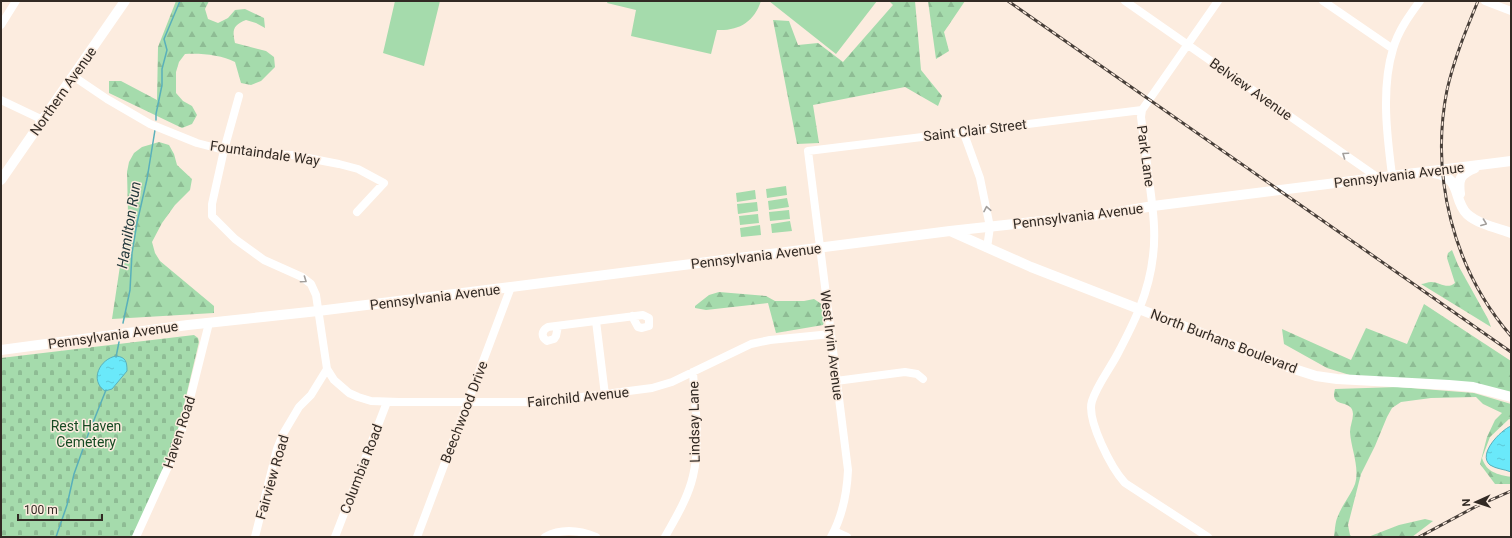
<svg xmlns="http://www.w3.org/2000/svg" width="1512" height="538" font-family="Roboto,sans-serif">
	<defs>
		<pattern id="forest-firs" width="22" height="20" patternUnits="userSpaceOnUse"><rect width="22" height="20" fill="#a5dbac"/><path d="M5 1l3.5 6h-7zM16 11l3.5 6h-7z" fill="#8ebc94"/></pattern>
		<pattern id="cemetery-stones" width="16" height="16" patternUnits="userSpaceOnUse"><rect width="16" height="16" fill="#a5dbac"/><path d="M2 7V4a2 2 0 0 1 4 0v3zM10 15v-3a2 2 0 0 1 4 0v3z" fill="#8ebc94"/></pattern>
		<pattern id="water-ripples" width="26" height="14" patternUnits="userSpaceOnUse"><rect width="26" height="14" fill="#6ae9fa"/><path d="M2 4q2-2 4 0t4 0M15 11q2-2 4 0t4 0" fill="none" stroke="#5cc8d6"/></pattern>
	</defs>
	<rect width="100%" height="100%" fill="#fcecdf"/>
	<path fill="#a5dbac" d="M 395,1 L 440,1 L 424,66 L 383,53 Z
		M 608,1 L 761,1 C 754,22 739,31 717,30 L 711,54 L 631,36 L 636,10 L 607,3 Z
		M 769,1 L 877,1 L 836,54 Z
		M 786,186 L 787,195 L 767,198 L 766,189 Z
		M 755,190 L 756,199 L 737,202 L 736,193 Z
		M 787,198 L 789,207 L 769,210 L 768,201 Z
		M 757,202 L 758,211 L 738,214 L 737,204 Z
		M 789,210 L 790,219 L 770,221 L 769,212 Z
		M 758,214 L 759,223 L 740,225 L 739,216 Z
		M 790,221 L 792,231 L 772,233 L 771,224 Z
		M 760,225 L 761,235 L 741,237 L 740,228 Z"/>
	<path fill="url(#forest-firs)" d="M 176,1 L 209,1 L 205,9 L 208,19 L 218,23 L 228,18 L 235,10 L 245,9 L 264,18 L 265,28 L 256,23 L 246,20 C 233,25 232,30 235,43 L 266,51 L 274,57 L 275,67 L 261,81 L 251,85 L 241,83 L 235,62 C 222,55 201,53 185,54 L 179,62 L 176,72 L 176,93 L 183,101 L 192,106 L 197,115 L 192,124 L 182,128 L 109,93 L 109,81 L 121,81 L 157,100 L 158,47 Z
		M 889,1 L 915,1 L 921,70 L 942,96 L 938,106 L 905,87 L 813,105 L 819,143 L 797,144 L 773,20 L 789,21 L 798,45 L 818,43 L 843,62 L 893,5 Z
		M 928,1 L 965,1 L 944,32 L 949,51 L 936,59 Z
		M 159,142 L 169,145 L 174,154 L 177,165 L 192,179 L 190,190 L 175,205 L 162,223 L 152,242 L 155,253 L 160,261 L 214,306 L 214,313 L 112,319 L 128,213 L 127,172 L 129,162 L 134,153 L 142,147 Z
		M 1452,250 L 1458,265 L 1488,319 L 1491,327 L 1421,284 C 1424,284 1428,282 1431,282 C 1440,282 1447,290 1455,283 L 1447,258 L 1448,253 Z
		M 719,292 L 766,296 L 775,301 L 804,301 L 814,299 L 823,305 L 826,315 L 823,325 L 776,333 L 768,303 L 706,310 L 695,308 L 695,306 L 709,295 Z
		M 1424,304 L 1511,361 L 1511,393 L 1353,376 L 1327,368 L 1284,344 L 1282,329 L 1351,360 L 1366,328 L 1407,344 Z
		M 1398,387 L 1474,393 L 1511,404 L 1511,420 L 1509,419 L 1490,437 L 1482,458 C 1487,473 1497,474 1511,477 L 1511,484 L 1495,484 L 1480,464 L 1487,437 L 1495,420 L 1502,413 L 1483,404 L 1476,397 L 1431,398 L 1401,402 L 1392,408 L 1387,417 L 1375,446 L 1361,474 L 1348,525 L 1350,535 L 1352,537 L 1334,537 C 1335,530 1335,522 1338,516 C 1342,505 1351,495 1355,484 C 1360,467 1351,449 1350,432 C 1350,426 1353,420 1353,414 C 1353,398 1329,410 1335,389 Z
		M 1425,519 L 1433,521 L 1412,537 L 1368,537 L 1399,525 Z"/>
	<path fill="url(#cemetery-stones)" d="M 194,335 L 198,338 L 199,342 L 179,426 L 168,459 L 133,537 L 1,537 L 1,358 Z"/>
	<path fill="url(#water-ripples)" stroke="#59b0ba" d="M 116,356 C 126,357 127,362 127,371 L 112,389 L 105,391 C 89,380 100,359 116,356 Z
		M 1511,426 L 1511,472 C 1504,469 1496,469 1490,465 C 1477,454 1501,430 1511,426 Z"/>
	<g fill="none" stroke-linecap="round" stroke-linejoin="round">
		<path stroke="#59b0ba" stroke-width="1.5" d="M 156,120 L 156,114 L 162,85 L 162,69 L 167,50 L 164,39 L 180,1
			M 123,323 L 130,290 L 132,253 L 137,223 L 147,179 L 155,130
			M 116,357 L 119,342
			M 92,425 L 106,390
			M 56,537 L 67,505 L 74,474 L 89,432"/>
		<path stroke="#fff" stroke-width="8" d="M 1125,1 L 1377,177
			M 1323,1 L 1393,49
			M 1485,1 L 1511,11
			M 1,25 L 16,1
			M 73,76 L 107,99 L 150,124 L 197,143 L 224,150 L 262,154 L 292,155 L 339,164 L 358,169 L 384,183 L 357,212
			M 239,96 L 224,150 L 212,204 L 212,216 L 235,239 L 264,260 L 302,277 L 311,284 L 316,295 L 327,369 L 311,395 L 299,407 L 283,434 L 277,449 L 255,537
			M 1,100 L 43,120
			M 963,131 L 980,178 L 990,227 L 987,248
			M 1392,175 C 1387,136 1381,88 1393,49 C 1398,31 1409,16 1420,1
			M 596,321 L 605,395
			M 558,326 L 556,336 L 554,339 L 547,341 C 541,337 541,331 548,327 L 643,315 L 649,318 L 649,326 L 642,328 L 638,327 L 632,316
			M 327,369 L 334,380 L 349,393 L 358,397 L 371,401 L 399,402 L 543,402 L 652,388 L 672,382 L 751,344 L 770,340 L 831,334
			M 836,381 L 905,372 L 917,374 L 923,379
			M 834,531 L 847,537
			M 136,537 L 171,460 L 183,427 L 209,323
			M 335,537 L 387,402
			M 417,537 L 511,287
			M 545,537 C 562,528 579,530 596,537
			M 665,537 C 676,517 688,498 693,476 C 701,443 695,406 693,372
			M 831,537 C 842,517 847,493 848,470 L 808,151 L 1142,110
			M 1208,537 L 1125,483 C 1112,469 1086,420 1092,401 C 1097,385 1109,370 1117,355 C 1134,323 1149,293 1153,256 C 1156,233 1153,210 1150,187 C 1147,164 1144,140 1141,117 L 1142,110 L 1218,1"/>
		<path stroke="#fff" stroke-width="10" d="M 1434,173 C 1463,178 1452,199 1467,214 C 1478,224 1497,228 1511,233
			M 1,180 L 125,1
			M 1460,194 C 1458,179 1460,174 1475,168
			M 950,231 L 1031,267 L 1291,368 L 1316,376 L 1337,379 L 1449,385 L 1473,387 L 1511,397
			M 1,350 L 188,325 L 318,311 L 511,287 L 950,231 L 1107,214 L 1153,206 L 1511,161"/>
		<g stroke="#483f39" stroke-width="3">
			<path id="rail" d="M 1008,1 L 1511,352
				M 1478,1 C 1466,30 1454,59 1447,90 C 1430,176 1453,269 1511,336
				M 1419,537 L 1475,507 L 1511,491"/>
		</g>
		<use href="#rail" stroke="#fcecdf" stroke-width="1.5" stroke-dasharray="4.5" stroke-linecap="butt"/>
	</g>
	<defs><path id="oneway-chevron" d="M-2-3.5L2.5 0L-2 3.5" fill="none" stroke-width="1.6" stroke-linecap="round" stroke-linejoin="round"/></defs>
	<g stroke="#a39f9c">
		<use href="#oneway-chevron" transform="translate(1345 155) rotate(-145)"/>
		<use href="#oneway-chevron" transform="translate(987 209) rotate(-101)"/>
		<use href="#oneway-chevron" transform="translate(1484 223) rotate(21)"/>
		<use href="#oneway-chevron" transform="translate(304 280) rotate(35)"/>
	</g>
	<g text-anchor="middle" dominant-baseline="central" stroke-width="3" stroke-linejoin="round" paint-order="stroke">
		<g font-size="14" fill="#322a24" stroke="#fcecdf">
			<text transform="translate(1251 89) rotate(35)">Belview Avenue</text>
			<text transform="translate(63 91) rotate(-55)">Northern Avenue</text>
			<text transform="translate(975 130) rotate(-7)">Saint Clair Street</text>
			<text transform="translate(265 153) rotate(8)">Fountaindale Way</text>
			<text transform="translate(1146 156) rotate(82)">Park Lane</text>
			<text transform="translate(1399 175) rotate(-7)">Pennsylvania Avenue</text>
			<text transform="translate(1078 216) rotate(-7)">Pennsylvania Avenue</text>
			<text transform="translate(756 256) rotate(-7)">Pennsylvania Avenue</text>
			<text transform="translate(435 297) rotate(-7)">Pennsylvania Avenue</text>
			<text transform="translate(113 335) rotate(-8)">Pennsylvania Avenue</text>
			<text transform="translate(1224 341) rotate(21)">North Burhans Boulevard</text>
			<text transform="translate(832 345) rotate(83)">West Irvin Avenue</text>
			<text transform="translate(578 397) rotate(-6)">Fairchild Avenue</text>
			<text transform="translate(464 412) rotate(-69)">Beechwood Drive</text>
			<text transform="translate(694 422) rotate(-91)">Lindsay Lane</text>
			<text transform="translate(179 432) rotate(-72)">Haven Road</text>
			<text transform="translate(361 469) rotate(-69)">Columbia Road</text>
			<text transform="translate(272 477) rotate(-74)">Fairview Road</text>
		</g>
		<g font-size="14" fill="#164b23" stroke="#fcecdf">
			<text x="86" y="426">Rest Haven<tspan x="86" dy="16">Cemetery</tspan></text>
		</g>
		<g font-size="15" font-style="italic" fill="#1f3639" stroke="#fcecdf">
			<text transform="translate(129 225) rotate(-81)">Hamilton Run</text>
		</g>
	</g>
	<rect width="1512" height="538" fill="none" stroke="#322a24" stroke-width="4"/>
	<g transform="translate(1476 502) rotate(267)" stroke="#fcecdf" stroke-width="3" paint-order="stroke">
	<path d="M0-3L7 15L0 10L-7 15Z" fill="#322a24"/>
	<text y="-6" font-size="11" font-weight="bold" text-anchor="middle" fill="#322a24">N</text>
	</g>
	<path d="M18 514v6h84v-6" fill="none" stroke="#322a24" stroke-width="2"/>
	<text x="24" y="514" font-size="12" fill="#322a24" stroke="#fcecdf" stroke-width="3" paint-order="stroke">100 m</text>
</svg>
